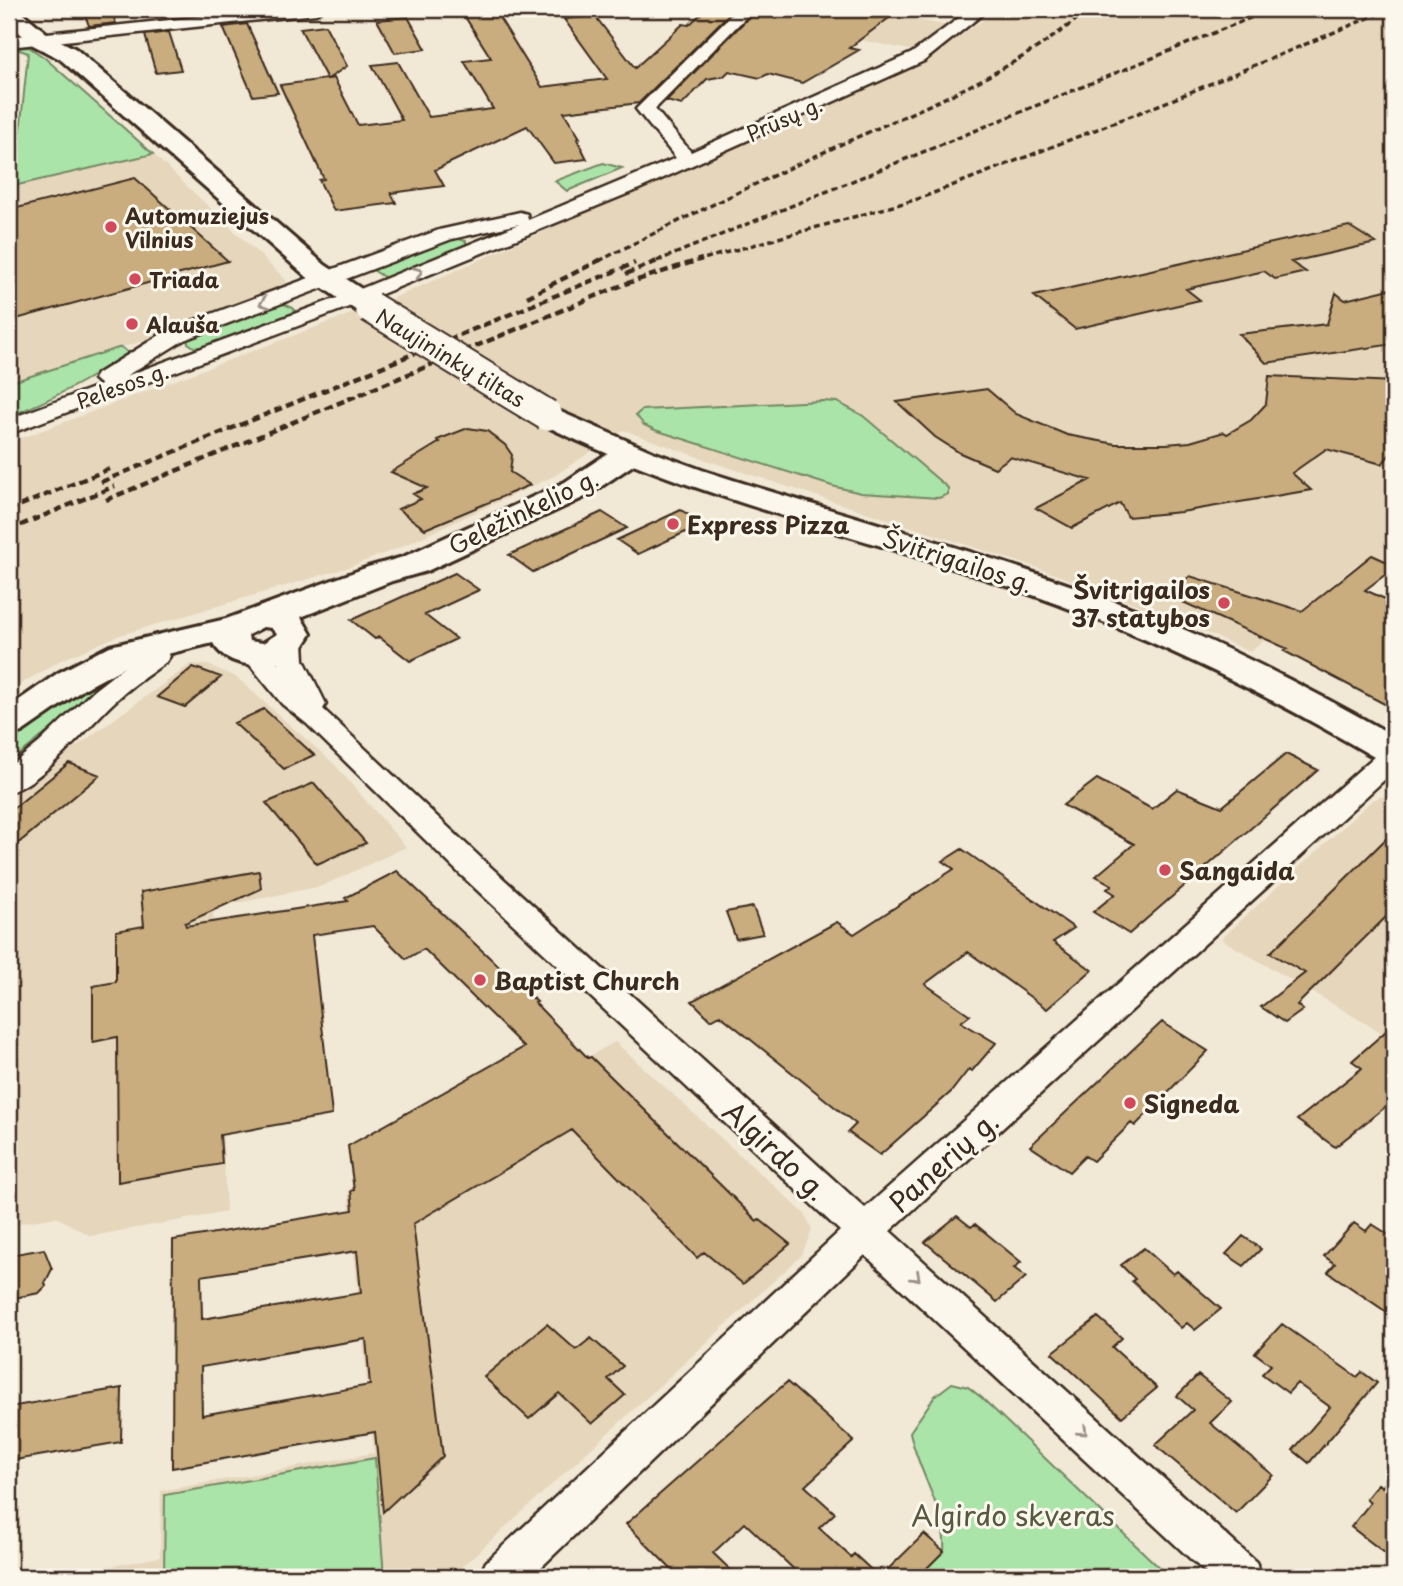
<svg xmlns="http://www.w3.org/2000/svg" width="1403" height="1586" font-family="'Playpen Sans',sans-serif">
	<rect width="100%" height="100%" fill="#f1e8d6"/>
	<filter id="ink" filterUnits="userSpaceOnUse"><feTurbulence type="fractalNoise" baseFrequency=".0143" numOctaves="2"/><feDisplacementMap in="SourceGraphic" scale="14" xChannelSelector="R" yChannelSelector="G"/><feConvolveMatrix kernelMatrix="1 2 1 2 8 2 1 2 1" color-interpolation-filters="sRGB"/></filter>
	<g filter="url(#ink)">
		<path fill="#e5d6bc" d="M 829,9 L 859,9 L 949,26 L 914,51 L 813,30 Z
			M 999,9 L 1394,9 L 1394,580 L 1357,564 L 1250,652 L 1176,619 L 1044,570 L 709,461 L 624,430 L 554,476 L 396,549 L 349,567 L 120,635 L 61,660 L 9,691 L 9,443 L 401,295 L 887,78 L 929,57 Z
			M 153,154 L 286,280 L 287,286 L 184,328 L 9,383 L 9,187 Z
			M 191,664 L 208,665 L 236,677 L 334,764 L 406,847 L 322,886 L 213,908 L 226,1212 L 91,1236 L 56,1217 L 9,1225 L 9,799 L 52,764 Z
			M 1394,795 L 1394,1028 L 1386,1035 L 1221,939 L 1368,804 L 1379,797 Z
			M 615,1042 L 805,1214 L 812,1230 L 801,1256 L 451,1577 L 55,1577 L 160,1557 L 161,1491 L 374,1453 L 348,1190 Z"/>
		<path fill="#abe4a8" stroke="#738763" stroke-width="2" d="M 29,47 L 45,58 L 153,154 L 9,187 L 9,175 L 16,172 L 28,53 L 14,48 Z
			M 603,163 L 622,168 L 567,191 L 555,181 Z
			M 451,237 L 466,241 L 466,246 L 387,279 L 370,268 Z
			M 282,303 L 293,308 L 298,314 L 204,348 L 194,347 L 188,343 L 187,339 L 193,335 Z
			M 121,347 L 129,353 C 90,379 52,400 9,416 L 9,383 Z
			M 822,401 L 837,402 L 862,415 L 948,488 L 948,494 L 939,498 L 861,493 L 832,486 L 655,430 L 644,425 L 636,415 L 642,410 Z
			M 92,679 L 104,687 L 9,763 L 9,735 Z
			M 952,1383 L 968,1387 L 982,1398 L 1169,1577 L 918,1577 L 944,1551 C 947,1511 918,1473 910,1432 L 935,1396 Z
			M 375,1458 L 384,1577 L 164,1577 L 165,1495 Z"/>
		<path fill="#c9ad7f" stroke="#3b2a1e" stroke-width="2" fill-rule="evenodd" d="M 83,9 L 110,9 L 116,23 L 89,26 Z
			M 460,9 L 494,9 L 542,87 L 607,79 L 564,19 L 595,16 L 635,68 L 683,24 L 689,25 L 706,9 L 734,9 L 639,103 L 564,112 L 580,138 L 577,139 L 587,159 L 554,163 L 527,126 L 435,170 L 444,186 L 391,193 L 396,203 L 334,211 L 319,180 L 324,179 L 280,85 L 327,79 L 300,28 L 325,25 L 347,66 L 328,79 L 334,78 L 358,125 L 402,120 L 372,65 L 398,62 L 429,117 L 493,109 L 464,61 L 491,58 Z
			M 757,9 L 901,9 L 849,48 L 859,50 L 802,83 L 768,74 L 760,78 L 729,71 L 724,76 L 707,79 L 682,105 L 666,101 Z
			M 408,17 L 426,49 L 395,53 L 377,20 Z
			M 247,24 L 278,93 L 253,96 L 223,27 Z
			M 169,32 L 181,70 L 156,73 L 145,35 Z
			M 135,178 L 228,261 L 9,321 L 9,210 Z
			M 1349,226 L 1376,243 L 1291,262 L 1306,272 L 1275,279 L 1264,271 L 1186,289 L 1200,300 L 1075,329 L 1034,296 Z
			M 1394,288 L 1394,344 L 1266,363 L 1239,334 L 1327,324 L 1336,293 L 1345,300 Z
			M 1269,376 L 1394,382 L 1394,449 L 1382,464 L 1326,449 L 1292,473 L 1311,490 L 1181,512 L 1128,517 L 1120,503 L 1072,528 L 1036,508 L 1090,480 L 1010,457 L 995,468 L 960,453 L 935,437 L 897,402 L 987,389 L 1016,414 L 1067,435 L 1116,444 L 1166,444 L 1190,442 L 1224,432 L 1227,434 L 1251,420 L 1266,404 Z
			M 468,428 L 487,431 L 505,445 L 512,455 L 510,472 L 530,485 L 425,529 L 398,509 L 421,499 L 413,494 L 427,488 L 391,472 L 440,442 L 437,440 Z
			M 681,510 L 703,524 L 638,554 L 617,540 Z
			M 602,512 L 627,528 L 533,572 L 509,555 Z
			M 1372,555 L 1394,565 L 1394,568 L 1365,590 L 1394,603 L 1394,709 L 1284,651 L 1288,649 L 1167,595 L 1190,576 L 1302,611 Z
			M 455,573 L 479,590 L 425,615 L 456,639 L 410,661 L 379,637 L 375,639 L 351,620 Z
			M 193,667 L 221,677 L 185,707 L 157,697 Z
			M 264,709 L 314,755 L 284,769 L 234,723 Z
			M 1286,754 L 1318,770 L 1129,934 L 1093,912 L 1115,894 L 1107,889 L 1112,885 L 1096,876 L 1134,844 L 1063,805 L 1097,779 L 1152,809 L 1177,789 L 1222,807 Z
			M 69,763 L 100,775 L 9,851 L 9,812 Z
			M 314,783 L 366,843 L 317,864 L 266,803 Z
			M 1394,831 L 1394,909 L 1297,1005 L 1303,1010 L 1285,1023 L 1261,1007 L 1305,973 L 1270,953 Z
			M 962,849 L 1074,928 L 1053,942 L 1092,970 L 1047,1009 L 968,952 L 925,984 L 970,1015 L 961,1022 L 996,1043 L 972,1071 L 969,1069 L 951,1092 L 880,1155 L 848,1132 L 856,1124 L 720,1015 L 711,1020 L 692,1001 L 837,922 L 854,934 L 954,869 L 943,861 Z
			M 259,871 L 261,889 L 185,923 L 186,926 L 348,901 L 345,898 L 397,871 L 537,1002 L 535,1003 L 588,1058 L 591,1057 L 757,1221 L 759,1219 L 790,1244 L 743,1284 L 704,1252 L 697,1258 L 572,1130 L 413,1224 L 443,1456 L 383,1512 L 375,1432 L 172,1468 L 173,1240 L 353,1210 L 351,1191 L 354,1190 L 348,1146 L 524,1047 L 424,949 L 406,959 L 373,926 L 312,935 L 332,1115 L 220,1135 L 222,1164 L 118,1182 L 117,1037 L 93,1042 L 93,986 L 116,982 L 116,931 L 144,926 L 141,892 ZM 357,1251 L 361,1293 L 202,1319 L 201,1276 ZM 366,1339 L 370,1385 L 202,1415 L 201,1367 Z
			M 753,907 L 763,934 L 736,939 L 726,912 Z
			M 1162,1022 L 1208,1051 L 1135,1126 L 1131,1123 L 1093,1161 L 1085,1156 L 1069,1172 L 1030,1146 Z
			M 1394,1024 L 1394,1100 L 1335,1147 L 1297,1120 L 1362,1068 L 1352,1061 Z
			M 957,1216 L 971,1227 L 975,1224 L 1021,1262 L 1014,1268 L 1026,1277 L 997,1302 L 925,1242 Z
			M 1354,1223 L 1366,1231 L 1372,1224 L 1394,1238 L 1394,1317 L 1328,1272 L 1335,1264 L 1324,1256 Z
			M 1243,1236 L 1261,1249 L 1244,1266 L 1226,1254 Z
			M 1144,1248 L 1173,1274 L 1177,1271 L 1221,1309 L 1195,1330 L 1187,1323 L 1181,1328 L 1132,1281 L 1135,1279 L 1121,1265 Z
			M 44,1249 L 52,1269 L 45,1283 L 46,1286 L 39,1293 L 9,1299 L 9,1255 Z
			M 1098,1317 L 1122,1338 L 1112,1347 L 1157,1388 L 1122,1417 L 1052,1353 Z
			M 547,1324 L 576,1350 L 591,1338 L 623,1366 L 608,1379 L 625,1395 L 592,1424 L 559,1393 L 529,1419 L 484,1377 Z
			M 1282,1324 L 1357,1377 L 1362,1372 L 1377,1383 L 1309,1463 L 1293,1450 L 1330,1407 L 1297,1383 L 1288,1393 L 1262,1374 L 1271,1365 L 1255,1353 Z
			M 1198,1375 L 1232,1402 L 1210,1423 L 1273,1475 L 1236,1513 L 1155,1445 L 1193,1410 L 1177,1396 Z
			M 787,1382 L 854,1441 L 805,1486 L 835,1513 L 819,1528 L 851,1557 L 854,1554 L 879,1577 L 802,1577 L 745,1523 L 713,1553 L 738,1577 L 679,1577 L 626,1524 Z
			M 122,1388 L 121,1442 L 9,1461 L 9,1407 Z
			M 1394,1472 L 1394,1560 L 1351,1527 L 1370,1503 L 1366,1499 L 1378,1484 L 1382,1487 Z
			M 924,1534 L 944,1551 L 918,1577 L 880,1577 Z"/>
		<g fill="none" stroke-linecap="round" stroke-linejoin="round">
			<g stroke="#3b2a1e" stroke-width="5">
				<path id="minor" d="M 274,9 L 324,9 L 316,14 L 9,47 L 9,37 Z
					M 737,9 L 754,9 L 655,109 L 691,152 L 912,53 L 971,9 L 989,9 L 924,61 L 639,189 L 362,302 L 9,434 L 9,419 L 101,385 L 94,379 L 97,374 L 168,330 L 439,230 L 520,212 L 527,214 L 528,220 L 676,158 L 636,109 ZM 519,224 L 348,294 L 126,376 L 184,340 L 452,239 Z
					M 289,634 L 299,636 L 303,642 L 304,660 L 326,704 L 323,709 L 483,860 L 865,1208 L 1384,748 L 1394,746 L 1394,771 L 890,1231 L 1256,1562 L 1263,1577 L 1210,1577 L 865,1255 L 531,1577 L 479,1577 L 486,1562 L 840,1231 L 461,875 L 307,724 L 282,704 L 241,654 L 245,648 C 263,644 268,652 278,664 L 275,642 L 279,636 Z
					M 156,648 L 166,650 L 170,656 L 166,662 C 147,676 127,689 111,705 C 86,729 41,784 9,792 L 9,767 L 39,743 L 93,691 L 146,650 Z"/>
			</g>
			<g stroke="#3b2a1e" stroke-width="6">
				<path id="secondary" d="M 628,445 L 639,447 L 643,454 L 639,461 L 587,496 L 427,571 L 392,581 L 301,617 L 311,634 C 306,642 302,650 294,655 C 270,670 227,669 213,643 L 134,662 L 84,689 L 22,732 L 9,736 L 9,707 L 58,673 L 110,646 L 226,619 L 368,567 L 403,557 L 565,482 L 617,447 ZM 263,627 L 271,628 L 277,634 L 263,643 L 249,641 L 248,635 Z"/>
			</g>
			<g stroke="#3b2a1e" stroke-width="6">
				<path id="primary" d="M 9,9 L 18,9 L 49,35 L 76,49 L 325,265 L 380,301 L 384,307 L 380,313 L 370,315 L 360,313 L 307,277 L 60,59 L 33,45 L 9,23 Z
					M 547,406 L 653,452 L 702,470 C 850,518 1002,556 1147,614 C 1232,648 1314,691 1394,736 L 1394,764 L 1381,761 C 1258,689 1141,632 1007,586 C 849,532 686,496 536,421 L 532,415 L 536,409 Z"/>
			</g>
			<use href="#minor" fill="#fbf7ec" fill-rule="evenodd"/>
			<use href="#secondary" fill="#fbf7ec" fill-rule="evenodd"/>
			<use href="#primary" fill="#fbf7ec" fill-rule="evenodd"/>
			<path stroke="#3b2a1e" stroke-width="3.5" stroke-dasharray="6 3.5" stroke-linecap="butt" d="M 599,261 C 676,222 754,184 833,148 C 923,107 1013,74 1089,9
				M 657,261 L 1272,9
				M 696,261 L 918,199 L 1164,103 L 1390,9"/>
			<path stroke="#3b2a1e" stroke-width="4.5" stroke-dasharray="8 4.5" stroke-linecap="butt" d="M 626,274 L 662,259
				M 527,297 L 602,259
				M 101,482 L 635,263
				M 106,500 L 625,284 L 702,259
				M 9,510 L 109,469
				M 9,530 L 115,486"/>
			<g stroke="#3b2a1e" stroke-width="34" stroke-linecap="butt">
				<path id="primary-bridge" d="M 370,307 L 547,415"/>
			</g>
			<use href="#primary-bridge" stroke="#fbf7ec" stroke-width="30"/>
		</g>
		<defs><path id="oneway-chevron" d="M-2-3.5L2.5 0L-2 3.5" fill="none" stroke-width="1.6" stroke-linecap="round" stroke-linejoin="round" transform="scale(1.75)"/></defs>
		<g stroke="#9b9085">
			<use href="#oneway-chevron" transform="translate(418 272) rotate(-22)"/>
			<use href="#oneway-chevron" transform="translate(264 303) rotate(160)"/>
			<use href="#oneway-chevron" transform="translate(916 1277) rotate(42)"/>
			<use href="#oneway-chevron" transform="translate(1083 1431) rotate(43)"/>
		</g>
	</g>
	<g fill="#d1495b" stroke="#fbf7ec" stroke-width="2.5">
		<circle cx="111" cy="227" r="7"/>
		<circle cx="135" cy="279" r="7"/>
		<circle cx="132" cy="324" r="7"/>
		<circle cx="673" cy="524" r="7"/>
		<circle cx="1224" cy="603" r="7"/>
		<circle cx="1165" cy="870" r="7"/>
		<circle cx="480" cy="980" r="7"/>
		<circle cx="1130" cy="1103" r="7"/>
	</g>
	<g text-anchor="middle" dominant-baseline="central" stroke-width="6" stroke-linejoin="round" paint-order="stroke">
		<g font-size="21" fill="#3b2a1e" stroke="#fbf7ec">
			<text transform="translate(784 118) rotate(-24)">Prūsų g.</text>
			<text transform="translate(451 357) rotate(31)">Naujininkų tiltas</text>
			<text transform="translate(122 385) rotate(-20)">Pelesos g.</text>
		</g>
		<g font-size="21" font-weight="bold" fill="#3b2a1e" stroke="#fbf7ec" text-anchor="start">
			<text x="125" y="215">Automuziejus<tspan x="125" dy="24">Vilnius</tspan></text>
			<text x="149" y="279">Triada</text>
			<text x="146" y="324">Alauša</text>
		</g>
		<g font-size="24" fill="#3b2a1e" stroke="#fbf7ec">
			<text transform="translate(523 511) rotate(-26)">Geležinkelio g.</text>
			<text transform="translate(958 560) rotate(18)">Švitrigailos g.</text>
		</g>
		<g font-size="24" font-weight="bold" fill="#3b2a1e" stroke="#fbf7ec" text-anchor="start">
			<text x="687" y="524">Express Pizza</text>
			<text x="1210" y="589" text-anchor="end">Švitrigailos<tspan x="1210" dy="28">37 statybos</tspan></text>
			<text x="1179" y="870">Sangaida</text>
			<text x="494" y="980">Baptist Church</text>
			<text x="1144" y="1103">Signeda</text>
		</g>
		<g font-size="28" fill="#3b2a1e" stroke="#fbf7ec">
			<text transform="translate(776 1150) rotate(43)">Algirdo g.</text>
			<text transform="translate(943 1161) rotate(-42)">Panerių g.</text>
		</g>
		<g font-size="28" fill="#575840" stroke="#fbf7ec">
			<text x="1013" y="1514">Algirdo skveras</text>
		</g>
	</g>
	<rect width="1403" height="1586" fill="none" stroke="#fbf7ec" stroke-width="35"/>
	<rect x="18" y="18" width="1368" height="1551" fill="none" stroke="#3b2a1e" stroke-width="2.5" filter="url(#ink)"/>
</svg>
